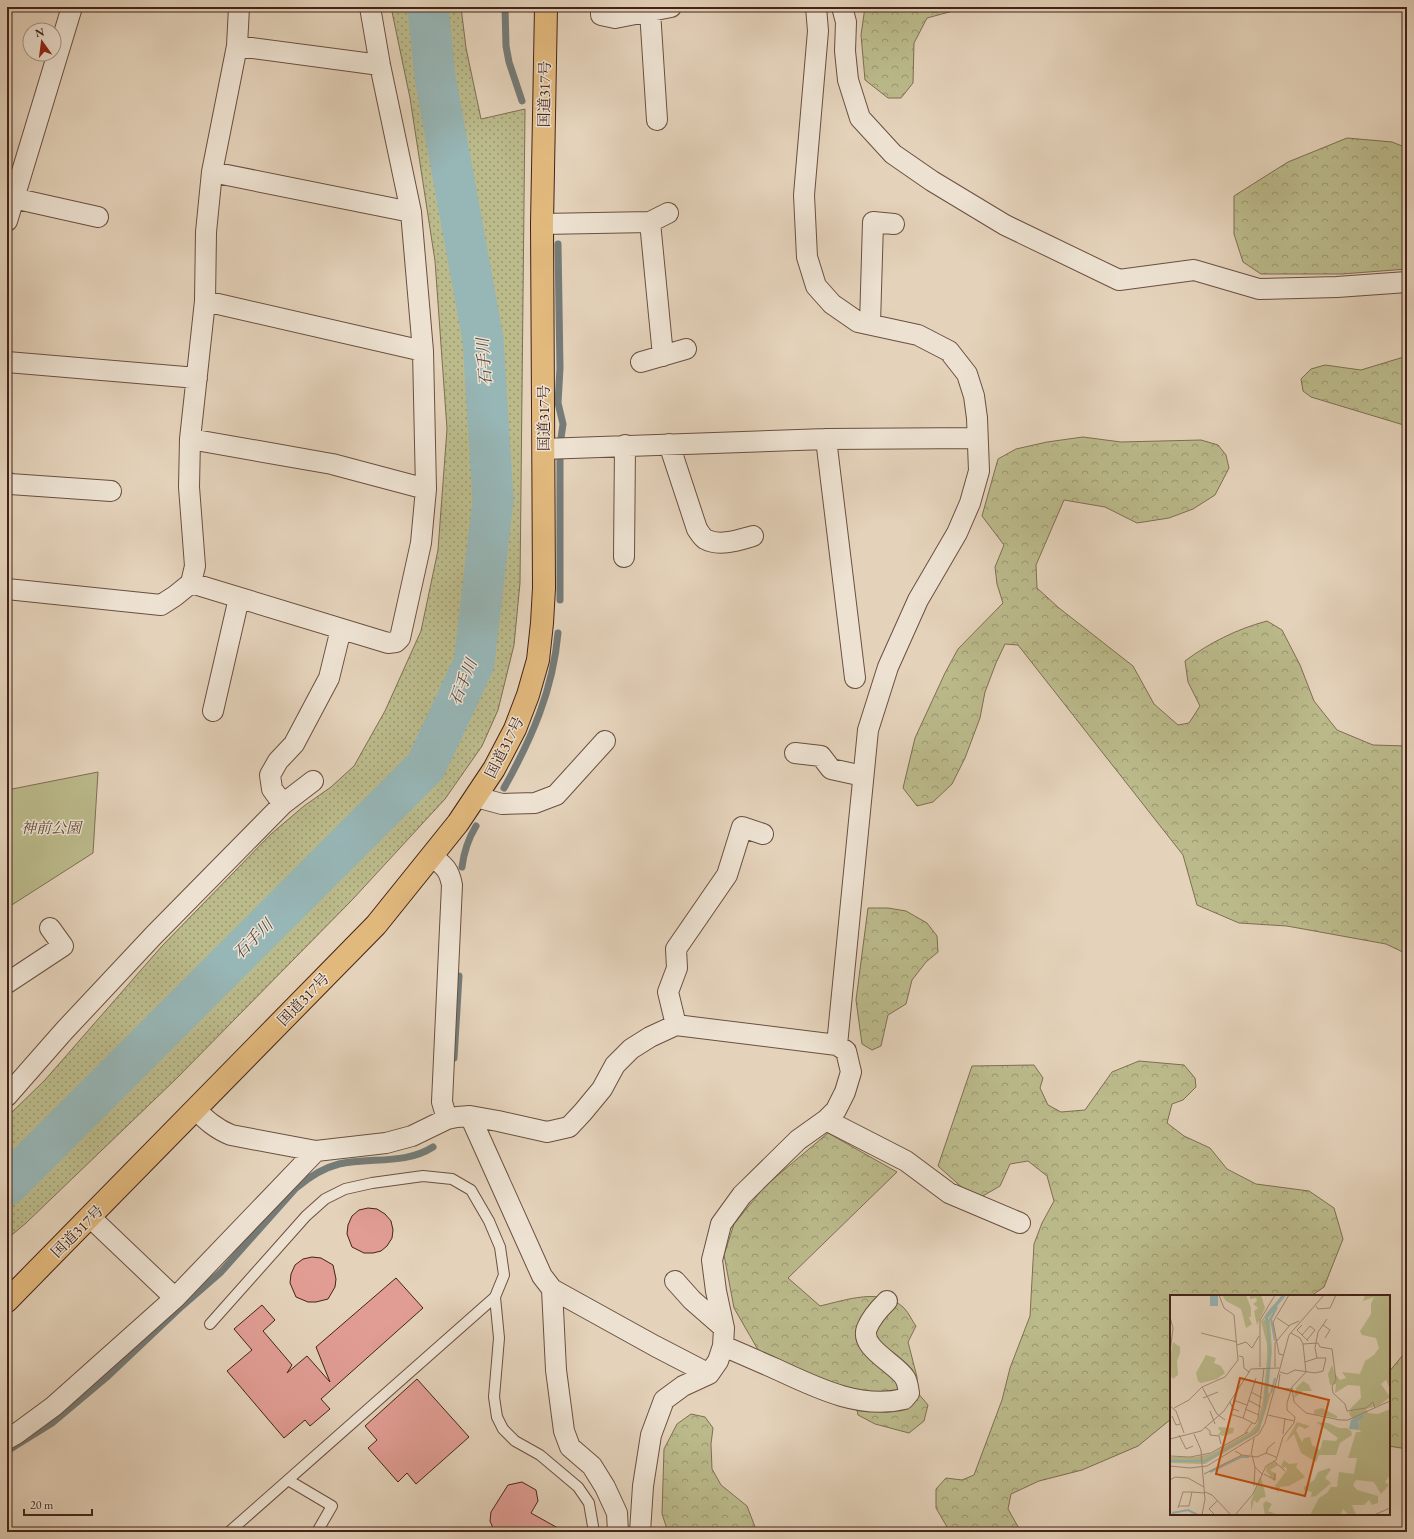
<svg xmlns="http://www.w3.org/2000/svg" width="1414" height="1539" font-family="'EB Garamond','Noto Serif JP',serif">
	<defs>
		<pattern id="grass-dots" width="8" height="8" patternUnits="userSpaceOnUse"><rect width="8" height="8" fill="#bbba8b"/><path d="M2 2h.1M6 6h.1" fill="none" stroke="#9a9771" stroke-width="1.8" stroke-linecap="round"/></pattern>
		<pattern id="forest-crowns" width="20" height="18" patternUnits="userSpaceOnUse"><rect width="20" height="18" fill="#bbba8b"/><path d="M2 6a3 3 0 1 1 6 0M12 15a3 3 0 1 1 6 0" fill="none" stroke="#9a9771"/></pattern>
	</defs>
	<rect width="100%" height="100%" fill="#e4d2ba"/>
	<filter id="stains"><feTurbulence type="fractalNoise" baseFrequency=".005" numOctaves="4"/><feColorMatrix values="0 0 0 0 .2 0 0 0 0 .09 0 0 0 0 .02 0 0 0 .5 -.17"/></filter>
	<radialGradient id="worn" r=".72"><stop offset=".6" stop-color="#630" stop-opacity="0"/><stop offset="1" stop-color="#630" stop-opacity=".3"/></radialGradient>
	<path fill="url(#grass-dots)" stroke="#7f6e52" d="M 391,7 L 461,7 L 466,48 L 481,119 L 525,109 L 520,583 L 514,645 L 498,710 L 482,746 L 445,799 L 352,900 L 177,1078 L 26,1223 L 7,1239 L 7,1117 L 45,1080 L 162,946 L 271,834 L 304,806 L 331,787 L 354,766 L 385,711 L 421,631 L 438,550 L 447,429 L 435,261 L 410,98 Z"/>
	<path fill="url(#forest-crowns)" stroke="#7f6e52" d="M 865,7 L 958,7 L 953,11 L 927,18 L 914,43 L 913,83 L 901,98 L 888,98 L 865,80 L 861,35 Z
		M 1347,138 L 1392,142 L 1407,148 L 1407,269 L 1342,274 L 1261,274 L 1243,262 L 1234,234 L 1234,196 L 1288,162 Z
		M 1407,356 L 1407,426 L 1311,397 L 1303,391 L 1301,379 L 1311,369 L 1325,365 L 1361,370 Z
		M 1083,437 L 1121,442 L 1201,440 L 1218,445 L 1226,455 L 1229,468 L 1215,495 L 1193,509 L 1169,518 L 1137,523 L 1105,507 L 1064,500 L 1036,565 L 1037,588 L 1059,608 L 1133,666 L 1154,704 L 1178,725 L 1189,723 L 1200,706 L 1188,682 L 1185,661 C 1209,643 1237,629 1267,621 L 1282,630 L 1300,665 L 1314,701 L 1337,730 L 1373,745 L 1407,746 L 1407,954 L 1386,944 L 1287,926 L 1239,923 L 1197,905 L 1183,855 L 1018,645 L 1005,644 L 996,663 L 985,692 L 980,718 L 965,758 L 952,784 L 933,802 L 917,806 L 903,788 L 915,738 L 945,673 L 958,649 L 1003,603 L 997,584 L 995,567 L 1004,545 L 982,516 L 998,459 L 1016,449 L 1047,442 Z
		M 868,908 L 888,908 L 906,911 L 927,923 L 937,936 L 938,952 L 926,962 L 912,980 L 906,1004 L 888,1015 L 881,1046 L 872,1050 L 862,1044 L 856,1000 Z
		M 1139,1061 L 1184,1065 L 1195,1078 L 1196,1087 L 1183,1100 L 1172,1104 L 1167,1123 L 1184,1136 L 1210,1148 L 1227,1169 L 1256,1184 L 1309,1191 L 1334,1208 L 1343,1239 L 1324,1287 L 1311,1296 L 1171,1296 L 1171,1419 L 1138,1446 L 1082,1470 L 1039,1481 L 1011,1494 L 1008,1509 L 1021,1532 L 956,1532 L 947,1527 L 936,1508 L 936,1489 L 946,1478 L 962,1480 L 974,1475 L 1002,1400 L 1010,1368 L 1030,1316 L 1034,1244 L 1042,1223 L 1054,1201 L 1047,1176 L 1028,1161 L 1010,1164 L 1000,1186 L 976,1200 L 938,1166 L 972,1066 L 1034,1065 L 1043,1078 L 1040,1088 L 1048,1105 L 1061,1112 L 1085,1110 L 1112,1072 Z
		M 828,1133 L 897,1172 L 788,1278 L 820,1306 C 846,1300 882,1287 904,1308 C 909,1313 912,1321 916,1326 L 908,1342 L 917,1377 L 917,1392 L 928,1405 L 924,1421 L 909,1433 L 875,1424 L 858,1415 L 855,1400 L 761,1355 L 734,1308 L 724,1255 L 734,1224 L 765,1186 Z
		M 1407,1350 L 1407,1449 L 1389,1446 L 1389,1372 Z
		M 691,1414 L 705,1417 L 713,1428 L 711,1444 L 712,1469 L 721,1485 L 747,1506 L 757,1532 L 668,1532 L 662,1514 L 664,1449 L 677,1424 Z"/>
	<path fill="#bbba8b" stroke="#7f6e52" d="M 98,772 L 93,853 L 7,908 L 7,790 Z"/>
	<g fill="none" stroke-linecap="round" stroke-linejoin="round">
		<path stroke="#757b77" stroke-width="7" d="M 505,7 L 506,46 L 509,62 L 522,101
			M 558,244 L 560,368 L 558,403 L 563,424 L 561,438
			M 560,458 L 560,600
			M 504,788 C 532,738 553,690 558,633
			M 462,867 C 464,851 468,839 476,826
			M 454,1058 L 459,976
			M 7,1451 L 52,1423 L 108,1376 L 182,1306 L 221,1272 L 296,1188 C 309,1177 323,1168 339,1164 C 371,1157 405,1165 433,1147"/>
		<path stroke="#97b6b6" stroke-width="41" d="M 7,1185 L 426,766 L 474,663 L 493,500 L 483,339 L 435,77 L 428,7"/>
	</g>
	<path fill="#e19d94" stroke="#432318" d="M 368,1208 L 377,1209 L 385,1214 L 391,1221 L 393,1230 L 392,1238 L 387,1246 L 381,1251 L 373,1253 L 364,1253 L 352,1247 L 347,1234 L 348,1225 L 352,1216 L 359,1210 Z
		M 312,1257 L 321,1258 L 333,1265 L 336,1279 L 335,1287 L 328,1299 L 316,1302 L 308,1302 L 296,1297 L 290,1283 L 291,1274 L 295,1265 L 303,1259 Z
		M 396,1278 L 423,1308 L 321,1399 L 330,1409 L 310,1426 L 305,1420 L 284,1438 L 227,1371 L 252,1350 L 234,1329 L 262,1305 L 275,1320 L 263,1331 L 292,1365 L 287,1373 L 307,1356 L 330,1382 L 316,1347 Z
		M 417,1379 L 469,1437 L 416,1484 L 407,1473 L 398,1482 L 368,1448 L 377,1440 L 365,1426 Z
		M 522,1482 L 536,1490 L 538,1501 L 531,1513 L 565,1532 L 498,1532 L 493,1528 L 490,1521 L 491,1512 L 508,1485 Z"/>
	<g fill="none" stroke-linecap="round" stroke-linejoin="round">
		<g stroke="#6b4f40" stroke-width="12">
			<path id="lane" d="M 495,1297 L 499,1338 L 494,1397 L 497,1417 L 503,1429 L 515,1441 L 540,1455 L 578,1487 L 589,1503 L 594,1532
				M 210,1324 L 306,1216 L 325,1199 L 345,1189 L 372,1183 L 423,1176 L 452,1179 L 471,1190 L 489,1221 L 500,1247 L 504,1275 L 495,1297 L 229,1532
				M 288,1480 L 332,1506 L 317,1532"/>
		</g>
		<g stroke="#6b4f40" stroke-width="22">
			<path id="street" d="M 601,7 L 601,15 L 615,18 L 671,7
				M 816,7 L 818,31 L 804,195 L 807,257 L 816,286 L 832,304 L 858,322 L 918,335 L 949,351 L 967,374 L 974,396 L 977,418 L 979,471 L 970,503 L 957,533 L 918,600 L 888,667 L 868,730 L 837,1045
				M 842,7 L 846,22 L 845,51 L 848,80 L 860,118 L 893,154 L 932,181 L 1005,225 L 1119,280 L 1194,270 L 1259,289 L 1337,287 L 1407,282
				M 650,11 L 657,120
				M 237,46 L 380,65
				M 212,172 L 411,212
				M 13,198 L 98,217
				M 7,221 L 72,7
				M 650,222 L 663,356
				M 542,224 L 650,222 L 668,213
				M 205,301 L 423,351
				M 870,324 L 873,222 L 894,224
				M 7,362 L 197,378
				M 641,362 L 686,349
				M 190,439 L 332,464 L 426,489
				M 826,439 L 855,678
				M 669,444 L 697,529 C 699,532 702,537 705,539 C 719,547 739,540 753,536
				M 543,449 L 826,439 L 977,438
				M 7,482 L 10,484 L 111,491
				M 624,557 L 625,445
				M 191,583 L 388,643 L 396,642 L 400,638 L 421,543 L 426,489 L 423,351 L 411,212 L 380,65 L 370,7
				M 7,589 L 161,605 L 175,596 L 191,583 L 195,566 L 189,487 L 190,439 L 205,301 L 206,232 L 212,172 L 237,46 L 239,7
				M 213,711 L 239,598
				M 795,753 L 821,756 L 831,769 L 863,776
				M 476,797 L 502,804 L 535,803 L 556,795 L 605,741
				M 283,804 L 272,789 L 270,775 L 278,761 L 294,744 L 329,678 L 341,629
				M 432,856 C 444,866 449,869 452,885 L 442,1102 L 447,1119
				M 7,983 L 63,946 L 50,928
				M 676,1025 L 668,992 L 677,968 L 676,949 L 727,875 L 742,827 L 763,834
				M 7,1096 L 64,1031 L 154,935 L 283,804 L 313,781
				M 195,1109 C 206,1120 216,1129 231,1135 L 316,1151 L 386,1143 L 412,1136 L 447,1119 L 457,1117 L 470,1116 L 498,1121 L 547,1132 L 569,1127 L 583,1112 L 602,1089 L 615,1065 L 631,1049 L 650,1037 L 676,1025 L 837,1045 L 846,1051 L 851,1072 L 845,1092 L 836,1110 L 826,1120 L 798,1140 L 742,1195 L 721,1224 L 712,1260 L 716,1291 L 724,1328 L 723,1346 L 718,1361 L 709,1374 L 683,1386 L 664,1400 L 651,1435 L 643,1486 L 640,1532
				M 470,1116 L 542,1276 L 552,1289 L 655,1346 L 709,1374
				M 826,1120 L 906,1161 L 949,1193 L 1020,1223
				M 90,1217 L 175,1298
				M 675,1281 L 692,1300 L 724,1328
				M 552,1289 L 556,1370 L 564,1431 L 570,1447 L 592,1466 L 605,1487 L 617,1513 L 618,1532
				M 723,1346 C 740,1353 758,1361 776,1369 C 815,1387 860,1410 904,1399 L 909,1393 C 908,1388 908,1383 905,1378 C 897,1364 859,1348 867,1328 C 871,1318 879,1309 887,1301
				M 7,1439 L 16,1434 L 54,1406 L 175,1298 L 316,1151"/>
		</g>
		<g stroke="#432318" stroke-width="24">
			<path id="highway" d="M 7,1301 L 376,925 L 458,823 L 494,769 L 515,729 L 528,695 L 538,660 L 542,623 L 544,588 L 542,224 L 546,7"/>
		</g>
		<use href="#lane" stroke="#ede2d2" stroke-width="10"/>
		<use href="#street" stroke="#ede2d2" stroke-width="20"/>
		<use href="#highway" stroke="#e2b97d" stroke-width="22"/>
	</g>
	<g text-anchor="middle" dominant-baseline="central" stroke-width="3" stroke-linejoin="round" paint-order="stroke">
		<g font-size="15" fill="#432318" stroke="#ede2d2">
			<text transform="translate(544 94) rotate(-89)">国道317号</text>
			<text transform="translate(543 418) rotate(-90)">国道317号</text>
			<text transform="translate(504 747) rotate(-63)">国道317号</text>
			<text transform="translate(303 999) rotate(-46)">国道317号</text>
			<text transform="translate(77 1231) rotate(-45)">国道317号</text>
		</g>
		<g font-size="15" font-style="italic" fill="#614935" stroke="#ede2d2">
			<text x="51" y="827">神前公園</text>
		</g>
		<g font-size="16" font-style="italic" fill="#584840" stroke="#ede2d2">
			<text transform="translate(484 362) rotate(-94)">石手川</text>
			<text transform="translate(463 682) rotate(-68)">石手川</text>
			<text transform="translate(253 939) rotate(-45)">石手川</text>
		</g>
	</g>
	<g transform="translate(1170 1295)">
		<rect width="220" height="220" fill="#e4d2ba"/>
		<path d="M 104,8 L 93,26 L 98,25 L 103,16 L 107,13 L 100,24 L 102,55 L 98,98 L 101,98 L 89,137 L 35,169 L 0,168 L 0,162 L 25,162 L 41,159 L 80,137 L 87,129 L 93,106 L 97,63 L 97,49 L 91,26 Z" fill="#bbba8b"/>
		<path d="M 52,0 L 76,0 L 81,13 L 81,21 L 79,23 L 82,29 L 76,33 L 71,14 L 56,6 ZM 91,0 L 95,13 L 87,30 L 84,16 L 88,13 L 83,9 L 87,6 L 86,3 L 80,4 L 80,1 ZM 195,0 L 220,0 L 220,94 L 216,85 L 211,89 L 220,102 L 210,110 L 196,114 L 198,118 L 208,119 L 220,114 L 220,180 L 215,187 L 219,190 L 211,199 L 204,187 L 186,185 L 183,190 L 187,195 L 208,201 L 208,208 L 202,210 L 199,205 L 194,210 L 182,210 L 186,220 L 179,220 L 173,214 L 170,220 L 140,220 L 149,203 L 157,198 L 161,192 L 167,192 L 169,177 L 184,179 L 187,163 L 178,163 L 186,137 L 191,137 L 187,131 L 191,123 L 183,124 L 179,119 L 181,113 L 191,103 L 190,91 L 178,90 L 165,98 L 166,89 L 160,90 L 158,79 L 162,70 L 165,79 L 170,85 L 176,83 L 172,77 L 190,79 L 195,66 L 204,60 L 209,53 L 206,43 L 192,40 L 190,36 L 201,19 L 201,9 L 204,2 L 193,6 ZM 3,47 L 10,52 L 10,58 L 7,66 L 8,80 L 3,84 L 0,80 L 0,63 ZM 36,60 L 46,63 L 44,68 L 51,71 L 55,78 L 47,84 L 31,88 L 28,86 L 26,78 ZM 133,86 L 139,90 L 142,96 L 133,96 L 124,103 L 126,93 ZM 152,113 L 167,121 L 167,123 L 144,119 L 144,115 ZM 127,127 L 140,131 L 135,134 L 129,131 L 126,135 L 132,147 L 134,143 L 140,142 L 142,150 L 150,155 L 153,145 L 166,146 L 168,143 L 146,127 L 158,128 L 169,133 L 177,133 L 181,136 L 182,140 L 170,148 L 166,160 L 149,160 L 146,167 L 131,158 L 124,139 L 115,148 ZM 114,165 L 119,169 L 128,168 L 126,172 L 135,182 L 119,191 L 110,192 L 108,198 L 105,191 L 117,175 L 116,172 L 112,173 L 111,171 ZM 104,167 L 108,170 L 100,175 L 106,179 L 105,187 L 96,176 L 97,171 ZM 159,173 L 161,174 L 155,183 L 161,188 L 146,201 L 141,202 L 142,197 L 134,195 L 134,192 L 144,185 L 148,177 ZM 91,182 L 96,202 L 91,203 L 87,208 L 84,205 L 81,216 L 81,206 ZM 96,206 L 102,209 L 98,216 L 109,220 L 95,220 L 93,209 Z" fill="#bbba8b"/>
		<path d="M 49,132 L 64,133 L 63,138 L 53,141 L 48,140 L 51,136 L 48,134 Z" fill="#bbba8b"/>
		<path d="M 40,0 L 48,0 L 48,11 L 40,11 ZM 112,0 L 116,0 L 94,28 L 96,19 ZM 191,120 L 195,121 L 188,127 L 189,135 L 179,134 L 181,125 Z" fill="#97b6b6"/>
		<path fill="none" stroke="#97b6b6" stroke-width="2" d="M 0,26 L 0,46M 105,46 L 101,24 L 107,12M 101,98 L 105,83M 0,166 L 35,166 L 85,138 L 89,132 L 95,112 L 100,59 L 97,23M 40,177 L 71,162 L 79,162M 2,218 L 18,215 L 28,220"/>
		<path fill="none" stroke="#a48c79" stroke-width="1" d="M 146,11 L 148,14 L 160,13 L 166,0M 0,22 L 3,33 L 0,58M 107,23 L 119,31M 132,30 L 127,35 L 138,46M 153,30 L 160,35 L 155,43M 31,38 L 67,47M 132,40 L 140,31 L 145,35 L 137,45M 133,49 L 148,48 L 150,52 L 162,54 L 166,85 L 162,91 L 163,98 L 175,109 L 177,116 L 196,113 L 203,107 L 205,113M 67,50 L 76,47 L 82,53 L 89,41M 113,60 L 109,59 L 103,27 L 119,0M 69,61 L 73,62 L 74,73 L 79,77M 147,63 L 145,53 L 148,37 L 157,24M 90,72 L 90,25 L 105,0M 105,72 L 105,48 L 120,30 L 129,26M 110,77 L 117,79 L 125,75 L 145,78 L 153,76 L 156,63 L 147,63 L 135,67M 110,79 L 108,93 L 121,94M 32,92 L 47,119 L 55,125M 122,93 L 124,107 L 136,118 L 170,125 L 178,125 L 220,106M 81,97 L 92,103M 33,103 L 48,97M 63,105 L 77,110M 78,105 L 91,112M 60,107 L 63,114 L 69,116M 0,111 L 6,116 L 14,138M 4,113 L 19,105 L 32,92 L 55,82 L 68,65 L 64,20 L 54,13 L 49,0M 75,114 L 89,120M 40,116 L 45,129M 60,119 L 73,123 L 86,83M 98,120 L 124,126M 2,121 L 6,130 L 10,129M 73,123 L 85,129 L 88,124 L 94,73M 35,132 L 40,136 L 40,140 L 49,141 L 51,149M 75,138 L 82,128M 24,139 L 31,155 L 32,170 L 35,204 L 32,220M 113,139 L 115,123M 9,140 L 16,154 L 23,151M 0,144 L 31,136 L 54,116 L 81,74 L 109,73M 65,156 L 72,160 L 87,162 L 96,158 L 106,162M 96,158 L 98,153 L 105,147M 81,160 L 84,143M 82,160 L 85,172 L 93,180M 0,161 L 20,162 L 41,158 L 78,137M 104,166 L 115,176M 0,171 L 20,173 L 37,171 L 89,139 L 95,128 L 119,40 L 154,0M 34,179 L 72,160M 94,179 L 105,185 L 105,178M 0,185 L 5,182 L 18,183 L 34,192M 84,191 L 85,172M 35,197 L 42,200 L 61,220M 9,211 L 19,211 L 22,197 L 34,198M 8,213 L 13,197 L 22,197M 45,220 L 39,214 L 47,206M 65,220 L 83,199 L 96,171 L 106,165 L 113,142 L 124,128 L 125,122 L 117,115 L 117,108 L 122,92 L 136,77 L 133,49 L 130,43 L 121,38M 204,220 L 220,213"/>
		<path fill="#c74e0e" fill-opacity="0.15" stroke="#c74e0e" stroke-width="2" d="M 70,83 L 159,105 L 135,201 L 46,179 Z"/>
		<rect width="220" height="220" fill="none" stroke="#432318" stroke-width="2"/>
	</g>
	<rect width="1414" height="1539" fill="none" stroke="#e4d2ba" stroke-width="24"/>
	<rect x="8" y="8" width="1398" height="1523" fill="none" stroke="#432318" stroke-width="2"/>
	<rect x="12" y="12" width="1390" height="1515" fill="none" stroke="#432318"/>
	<g transform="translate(42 42) rotate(346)"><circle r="19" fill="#ede2d2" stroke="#a99688"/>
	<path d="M0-3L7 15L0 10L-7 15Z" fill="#8f2418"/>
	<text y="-6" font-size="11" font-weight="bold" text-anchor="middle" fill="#432318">N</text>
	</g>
	<path d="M24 1509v6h68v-6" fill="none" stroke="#432318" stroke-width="2"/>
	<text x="30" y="1509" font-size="12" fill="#432318" stroke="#ede2d2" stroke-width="3" paint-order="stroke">20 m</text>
	<rect width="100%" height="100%" filter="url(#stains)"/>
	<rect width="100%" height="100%" fill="url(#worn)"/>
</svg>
